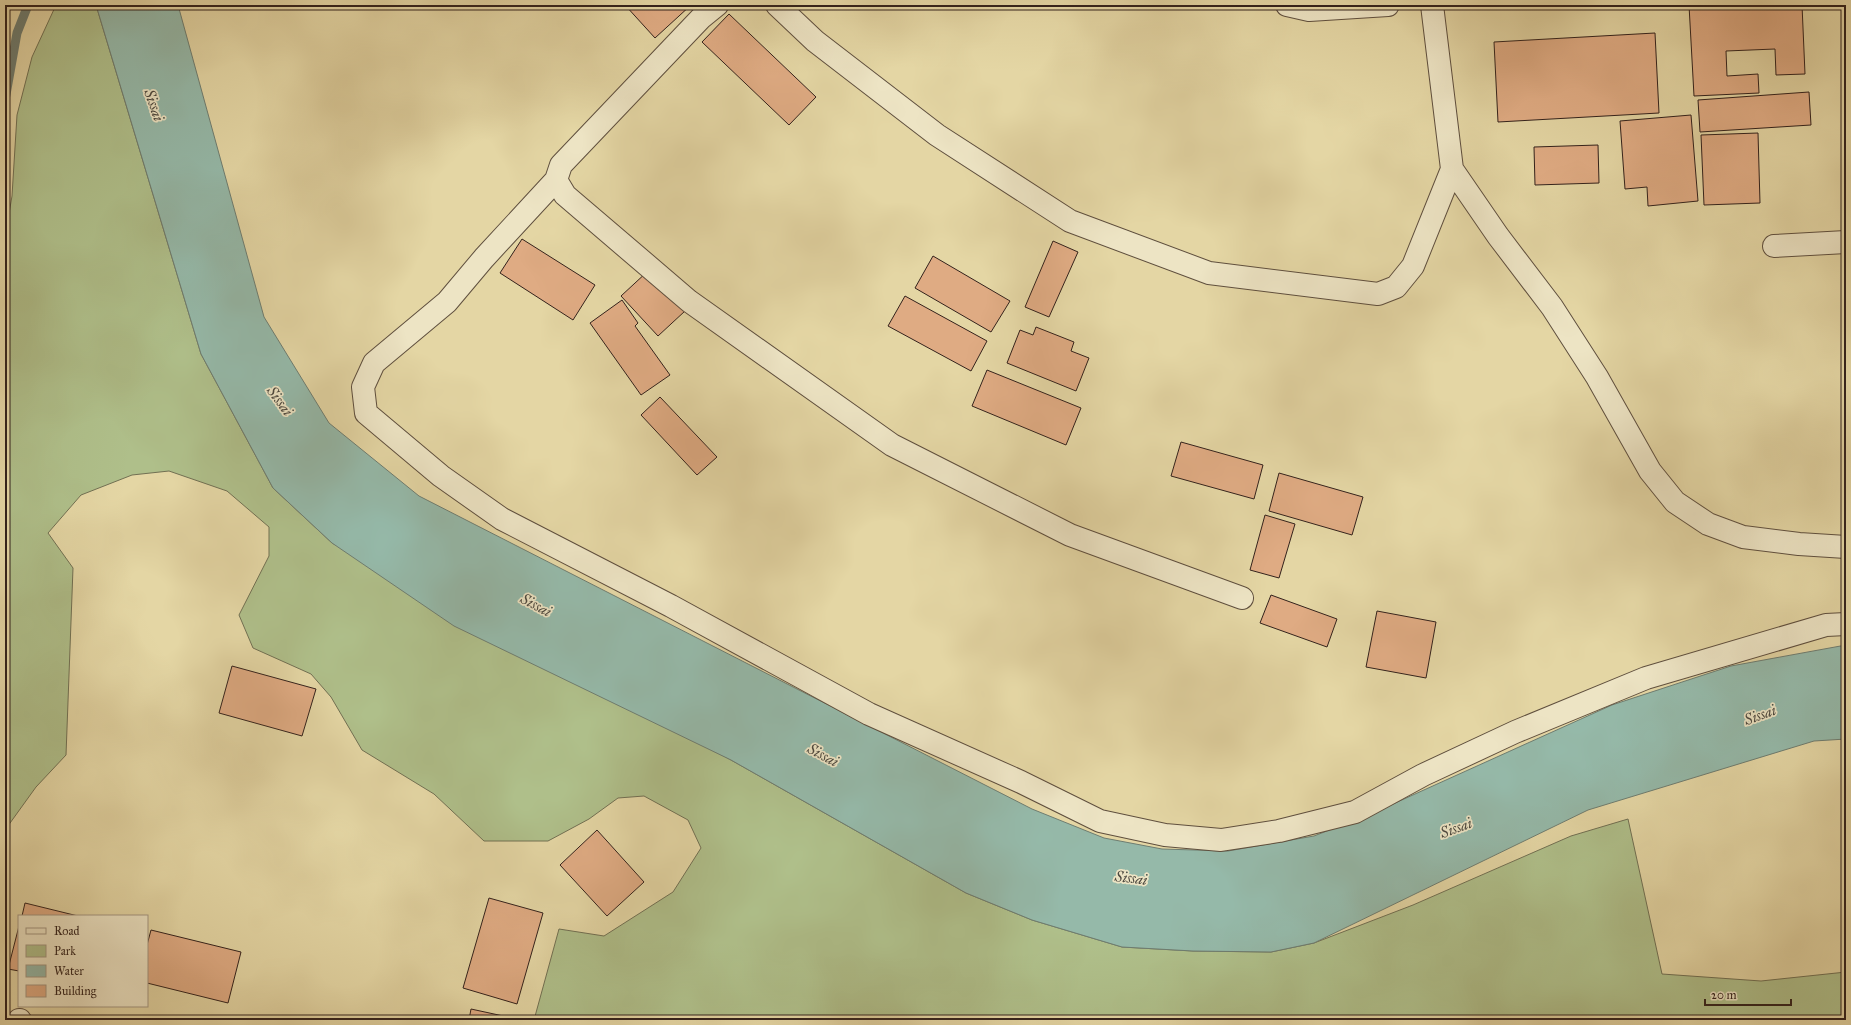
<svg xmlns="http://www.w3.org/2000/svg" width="1851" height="1025" font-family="'IM FELL Great Primer',serif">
	<rect width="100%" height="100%" fill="#e4d6a4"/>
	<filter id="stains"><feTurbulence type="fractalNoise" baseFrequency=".005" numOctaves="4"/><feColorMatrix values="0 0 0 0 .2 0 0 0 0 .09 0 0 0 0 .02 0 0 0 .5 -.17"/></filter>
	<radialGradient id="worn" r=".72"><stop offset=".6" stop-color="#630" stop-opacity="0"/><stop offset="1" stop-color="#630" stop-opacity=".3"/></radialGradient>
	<path fill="#afbf8a" stroke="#717053" d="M 56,5 L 96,5 L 201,354 L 273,488 L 332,543 L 731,760 L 966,893 L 1032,920 L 1122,947 L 1193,951 L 1271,952 L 1314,943 L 1413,905 L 1571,836 L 1628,819 L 1662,974 L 1761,981 L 1846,972 L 1846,1020 L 534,1020 L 559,929 L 604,936 L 673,892 L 701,848 L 688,820 L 644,796 L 618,798 L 589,819 L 548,841 L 484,841 L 434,794 L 362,750 L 331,697 L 311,674 L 253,648 L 239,615 L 269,556 L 269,527 L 227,491 L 169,471 L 132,475 L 81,495 L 48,533 L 73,568 L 66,755 L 36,787 L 5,830 L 5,237 L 12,196 L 17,115 L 32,57 Z"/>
	<path fill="#95b9a9" stroke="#6e7d71" d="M 96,5 L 178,5 L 264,317 L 329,423 L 419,496 L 1032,809 L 1104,838 L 1162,849 L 1228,851 L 1314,836 L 1373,813 L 1612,705 L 1731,666 L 1846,645 L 1846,739 L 1814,741 L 1588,810 L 1314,943 L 1271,952 L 1193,951 L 1122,947 L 1032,920 L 966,893 L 731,760 L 454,626 L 332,543 L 273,488 L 201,354 Z"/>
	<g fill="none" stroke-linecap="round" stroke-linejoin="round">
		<path stroke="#6e7d71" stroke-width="9" d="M 5,100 L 17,33 L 28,5"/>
	</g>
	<path fill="#dfab83" stroke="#33221c" d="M 625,5 L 691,5 L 655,38 Z
		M 1689,5 L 1802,5 L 1805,74 L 1776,75 L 1775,49 L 1726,51 L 1727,76 L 1758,74 L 1759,93 L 1694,96 Z
		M 729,14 L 816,97 L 789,125 L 702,42 Z
		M 1655,33 L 1659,113 L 1498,122 L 1494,42 Z
		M 1809,92 L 1811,125 L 1700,132 L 1698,100 Z
		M 1691,115 L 1698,201 L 1648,206 L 1647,187 L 1625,189 L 1620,121 Z
		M 1758,133 L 1760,203 L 1704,205 L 1701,135 Z
		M 1598,145 L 1599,183 L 1535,185 L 1534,147 Z
		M 522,239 L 595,285 L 573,320 L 500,273 Z
		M 1053,241 L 1078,252 L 1049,317 L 1025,307 Z
		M 933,256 L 1010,301 L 991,332 L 915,288 Z
		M 648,271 L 685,311 L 658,336 L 621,296 Z
		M 905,296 L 987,341 L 971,371 L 888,326 Z
		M 622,300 L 638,323 L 635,326 L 670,375 L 641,395 L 590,323 Z
		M 1036,327 L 1074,342 L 1071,351 L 1089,358 L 1076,391 L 1007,363 L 1020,330 L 1033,335 Z
		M 987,370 L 1081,408 L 1066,445 L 972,406 Z
		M 660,397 L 717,457 L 697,475 L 641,415 Z
		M 1181,442 L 1263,465 L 1254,499 L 1171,476 Z
		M 1279,473 L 1363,497 L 1352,535 L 1269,511 Z
		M 1265,515 L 1295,524 L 1279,578 L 1250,570 Z
		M 1271,595 L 1337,619 L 1327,647 L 1260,623 Z
		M 1377,611 L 1436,622 L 1426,678 L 1366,667 Z
		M 232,666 L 316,689 L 302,736 L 219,713 Z
		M 597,830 L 644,882 L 607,916 L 560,865 Z
		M 489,898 L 543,913 L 517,1004 L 463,988 Z
		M 25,903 L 78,916 L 22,916 Z
		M 19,926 L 19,971 L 8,969 Z
		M 151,930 L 241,952 L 228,1003 L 147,983 L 147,945 Z
		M 471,1009 L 517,1019 L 469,1020 Z"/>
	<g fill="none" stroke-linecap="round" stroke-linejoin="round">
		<g stroke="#5f4f3e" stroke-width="24">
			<path id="minor" d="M 717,5 L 701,18 L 561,165 L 556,180 L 484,258 L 447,302 L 374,363 L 363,387 L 366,413 L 441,476 L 502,519 L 671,606 L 869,714 L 1021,782 L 1100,821 L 1165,835 L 1221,840 L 1279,831 L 1355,812 L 1423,775 L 1515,732 L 1646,678 L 1826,625 L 1846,624
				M 777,5 L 815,41 L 937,135 L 1070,221 L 1209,273 L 1378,294 L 1396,287 L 1413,266 L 1452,169 L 1432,5
				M 1287,5 L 1309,10 L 1388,5
				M 1452,169 L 1498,236 L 1552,307 L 1597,377 L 1650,471 L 1675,502 L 1708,524 L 1743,537 L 1799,544 L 1846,547
				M 556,180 L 565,195 L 689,301 L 892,445 L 1070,535 L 1242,598
				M 1774,246 L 1846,242
				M 19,1020 L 20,1020"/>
		</g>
		<use href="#minor" stroke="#ede4c4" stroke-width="22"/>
	</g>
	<g text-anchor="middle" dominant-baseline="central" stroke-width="3.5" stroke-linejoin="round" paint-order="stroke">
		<g font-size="15" font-style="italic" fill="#4c483f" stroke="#ede4c4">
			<text transform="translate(154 105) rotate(71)">Sissai</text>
			<text transform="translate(280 401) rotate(54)">Sissai</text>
			<text transform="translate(536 605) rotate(28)">Sissai</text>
			<text transform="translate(1760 715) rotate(-20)">Sissai</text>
			<text transform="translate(823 755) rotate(28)">Sissai</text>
			<text transform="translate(1456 828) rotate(-20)">Sissai</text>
			<text transform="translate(1131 878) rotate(7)">Sissai</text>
		</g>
	</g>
	<rect width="1851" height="1025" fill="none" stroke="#e4d6a4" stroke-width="20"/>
	<rect x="6" y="6" width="1839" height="1013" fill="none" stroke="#33221c" stroke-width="2"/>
	<rect x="10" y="10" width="1831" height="1005" fill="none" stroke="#33221c"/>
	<rect x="18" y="915" width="130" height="92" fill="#ede4c4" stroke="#a39681"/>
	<rect x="26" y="928" width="20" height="6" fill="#ede4c4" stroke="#a39681"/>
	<text x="54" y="935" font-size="12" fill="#33221c">Road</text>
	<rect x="26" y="945" width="20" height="12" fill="#afbf8a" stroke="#a39681"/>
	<text x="54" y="955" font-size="12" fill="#33221c">Park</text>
	<rect x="26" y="965" width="20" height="12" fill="#95b9a9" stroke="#a39681"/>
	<text x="54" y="975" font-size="12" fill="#33221c">Water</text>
	<rect x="26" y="985" width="20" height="12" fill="#dfab83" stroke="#a39681"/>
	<text x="54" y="995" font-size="12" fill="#33221c">Building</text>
	<path d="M1705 999v6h86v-6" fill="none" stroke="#33221c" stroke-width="2"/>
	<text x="1711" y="999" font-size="12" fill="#33221c" stroke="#ede4c4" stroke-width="3" paint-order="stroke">20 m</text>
	<rect width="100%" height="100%" filter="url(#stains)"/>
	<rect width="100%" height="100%" fill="url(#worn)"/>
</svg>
